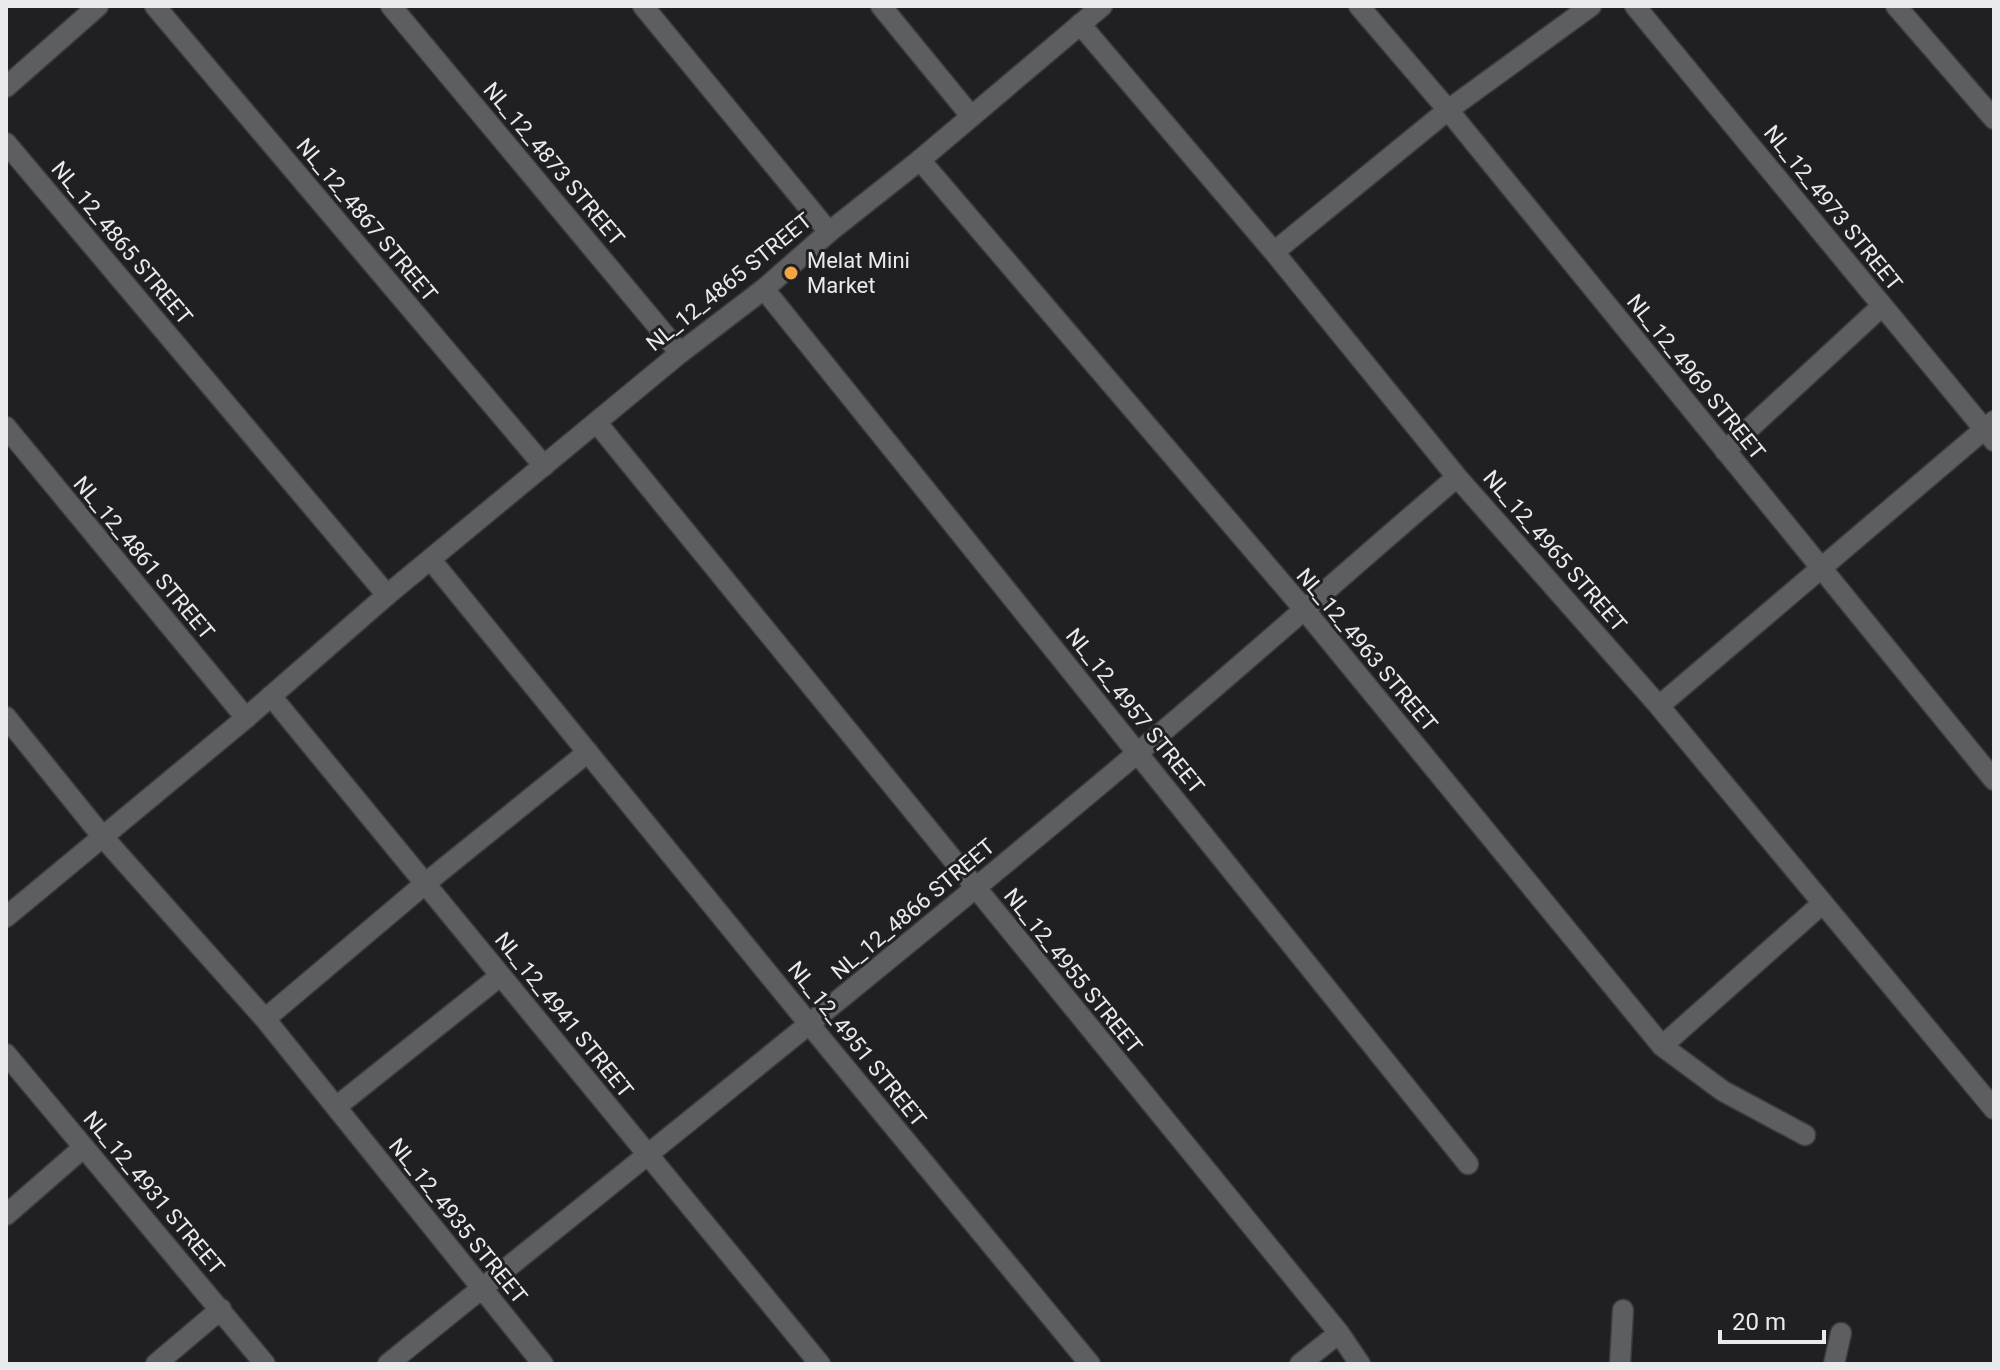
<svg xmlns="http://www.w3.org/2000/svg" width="2000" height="1370" font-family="Roboto,sans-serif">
	<rect width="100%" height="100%" fill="#202023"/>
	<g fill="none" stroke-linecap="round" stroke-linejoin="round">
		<g stroke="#3b3b3e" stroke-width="23">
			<path id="minor" d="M 155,6 L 544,466
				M 391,6 L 680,353
				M 643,6 L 829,232
				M 881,6 L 971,116
				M 1359,6 L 1448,110 L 1994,780
				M 1635,6 L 1994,441
				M 1896,6 L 1994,119
				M 1080,24 L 1274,252 L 1457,477 L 1659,706 L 1994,1109
				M 6,87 L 98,6
				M 6,143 L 387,595
				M 920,160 L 1303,608 L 1662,1046 L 1723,1091 L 1805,1135
				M 1274,252 L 1448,110 L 1591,6
				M 764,289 L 1468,1164
				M 597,423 L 1339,1333 L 1360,1364
				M 6,427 L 246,718
				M 1725,451 L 1882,306
				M 431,560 L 810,1025 L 1090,1364
				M 271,696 L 820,1364
				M 1659,706 L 1994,421
				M 6,717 L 102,836 L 265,1019 L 543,1364
				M 265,1019 L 427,882 L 588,752
				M 1662,1046 L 1823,903
				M 6,1054 L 265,1364
				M 336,1107 L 500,976
				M 6,1215 L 84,1147
				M 156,1364 L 221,1309
				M 388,1364 C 638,1162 889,962 1135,755 C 1244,664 1349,569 1457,477
				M 1300,1364 L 1339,1333
				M 1620,1364 L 1623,1310
				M 1834,1364 L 1841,1333"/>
		</g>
		<g stroke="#3b3b3e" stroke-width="23">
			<path id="tertiary" d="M 6,917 L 246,718 L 387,595 L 680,353 L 764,289 L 829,232 L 920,160 L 1102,6"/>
		</g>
		<use href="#minor" stroke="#5d5e62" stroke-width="20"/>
		<use href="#tertiary" stroke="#5d5e62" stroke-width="20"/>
	</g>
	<circle fill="#f4a443" stroke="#202023" stroke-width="3" cx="791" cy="273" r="8"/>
	<g text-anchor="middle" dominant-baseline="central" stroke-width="6" stroke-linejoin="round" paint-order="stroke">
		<g font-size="22" fill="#eaeaec" stroke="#202023">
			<text transform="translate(554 164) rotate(50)">NL_12_4873 STREET</text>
			<text transform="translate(1833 208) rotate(51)">NL_12_4973 STREET</text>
			<text transform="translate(367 220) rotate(50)">NL_12_4867 STREET</text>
			<text transform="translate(122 243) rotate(50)">NL_12_4865 STREET</text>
			<text transform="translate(729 282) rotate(-39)">NL_12_4865 STREET</text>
			<text transform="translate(1696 377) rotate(51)">NL_12_4969 STREET</text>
			<text transform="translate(1555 551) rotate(49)">NL_12_4965 STREET</text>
			<text transform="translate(144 558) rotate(50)">NL_12_4861 STREET</text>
			<text transform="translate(1367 650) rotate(50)">NL_12_4963 STREET</text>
			<text transform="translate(1135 711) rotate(51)">NL_12_4957 STREET</text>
			<text transform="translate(913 909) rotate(-40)">NL_12_4866 STREET</text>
			<text transform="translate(1073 971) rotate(51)">NL_12_4955 STREET</text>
			<text transform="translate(564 1015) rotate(51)">NL_12_4941 STREET</text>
			<text transform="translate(857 1044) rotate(51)">NL_12_4951 STREET</text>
			<text transform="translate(154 1193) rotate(50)">NL_12_4931 STREET</text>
			<text transform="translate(458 1221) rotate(51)">NL_12_4935 STREET</text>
		</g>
		<g font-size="22" fill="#eaeaec" stroke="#202023" text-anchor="start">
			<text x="807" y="260">Melat Mini<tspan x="807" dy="25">Market</tspan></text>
		</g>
	</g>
	<rect width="2000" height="1370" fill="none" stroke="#eaeaec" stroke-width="16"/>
	<path d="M1720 1330v12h104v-12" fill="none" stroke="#eaeaec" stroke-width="4"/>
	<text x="1732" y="1330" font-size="24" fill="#eaeaec" stroke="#202023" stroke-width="6" paint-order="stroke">20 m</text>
</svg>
